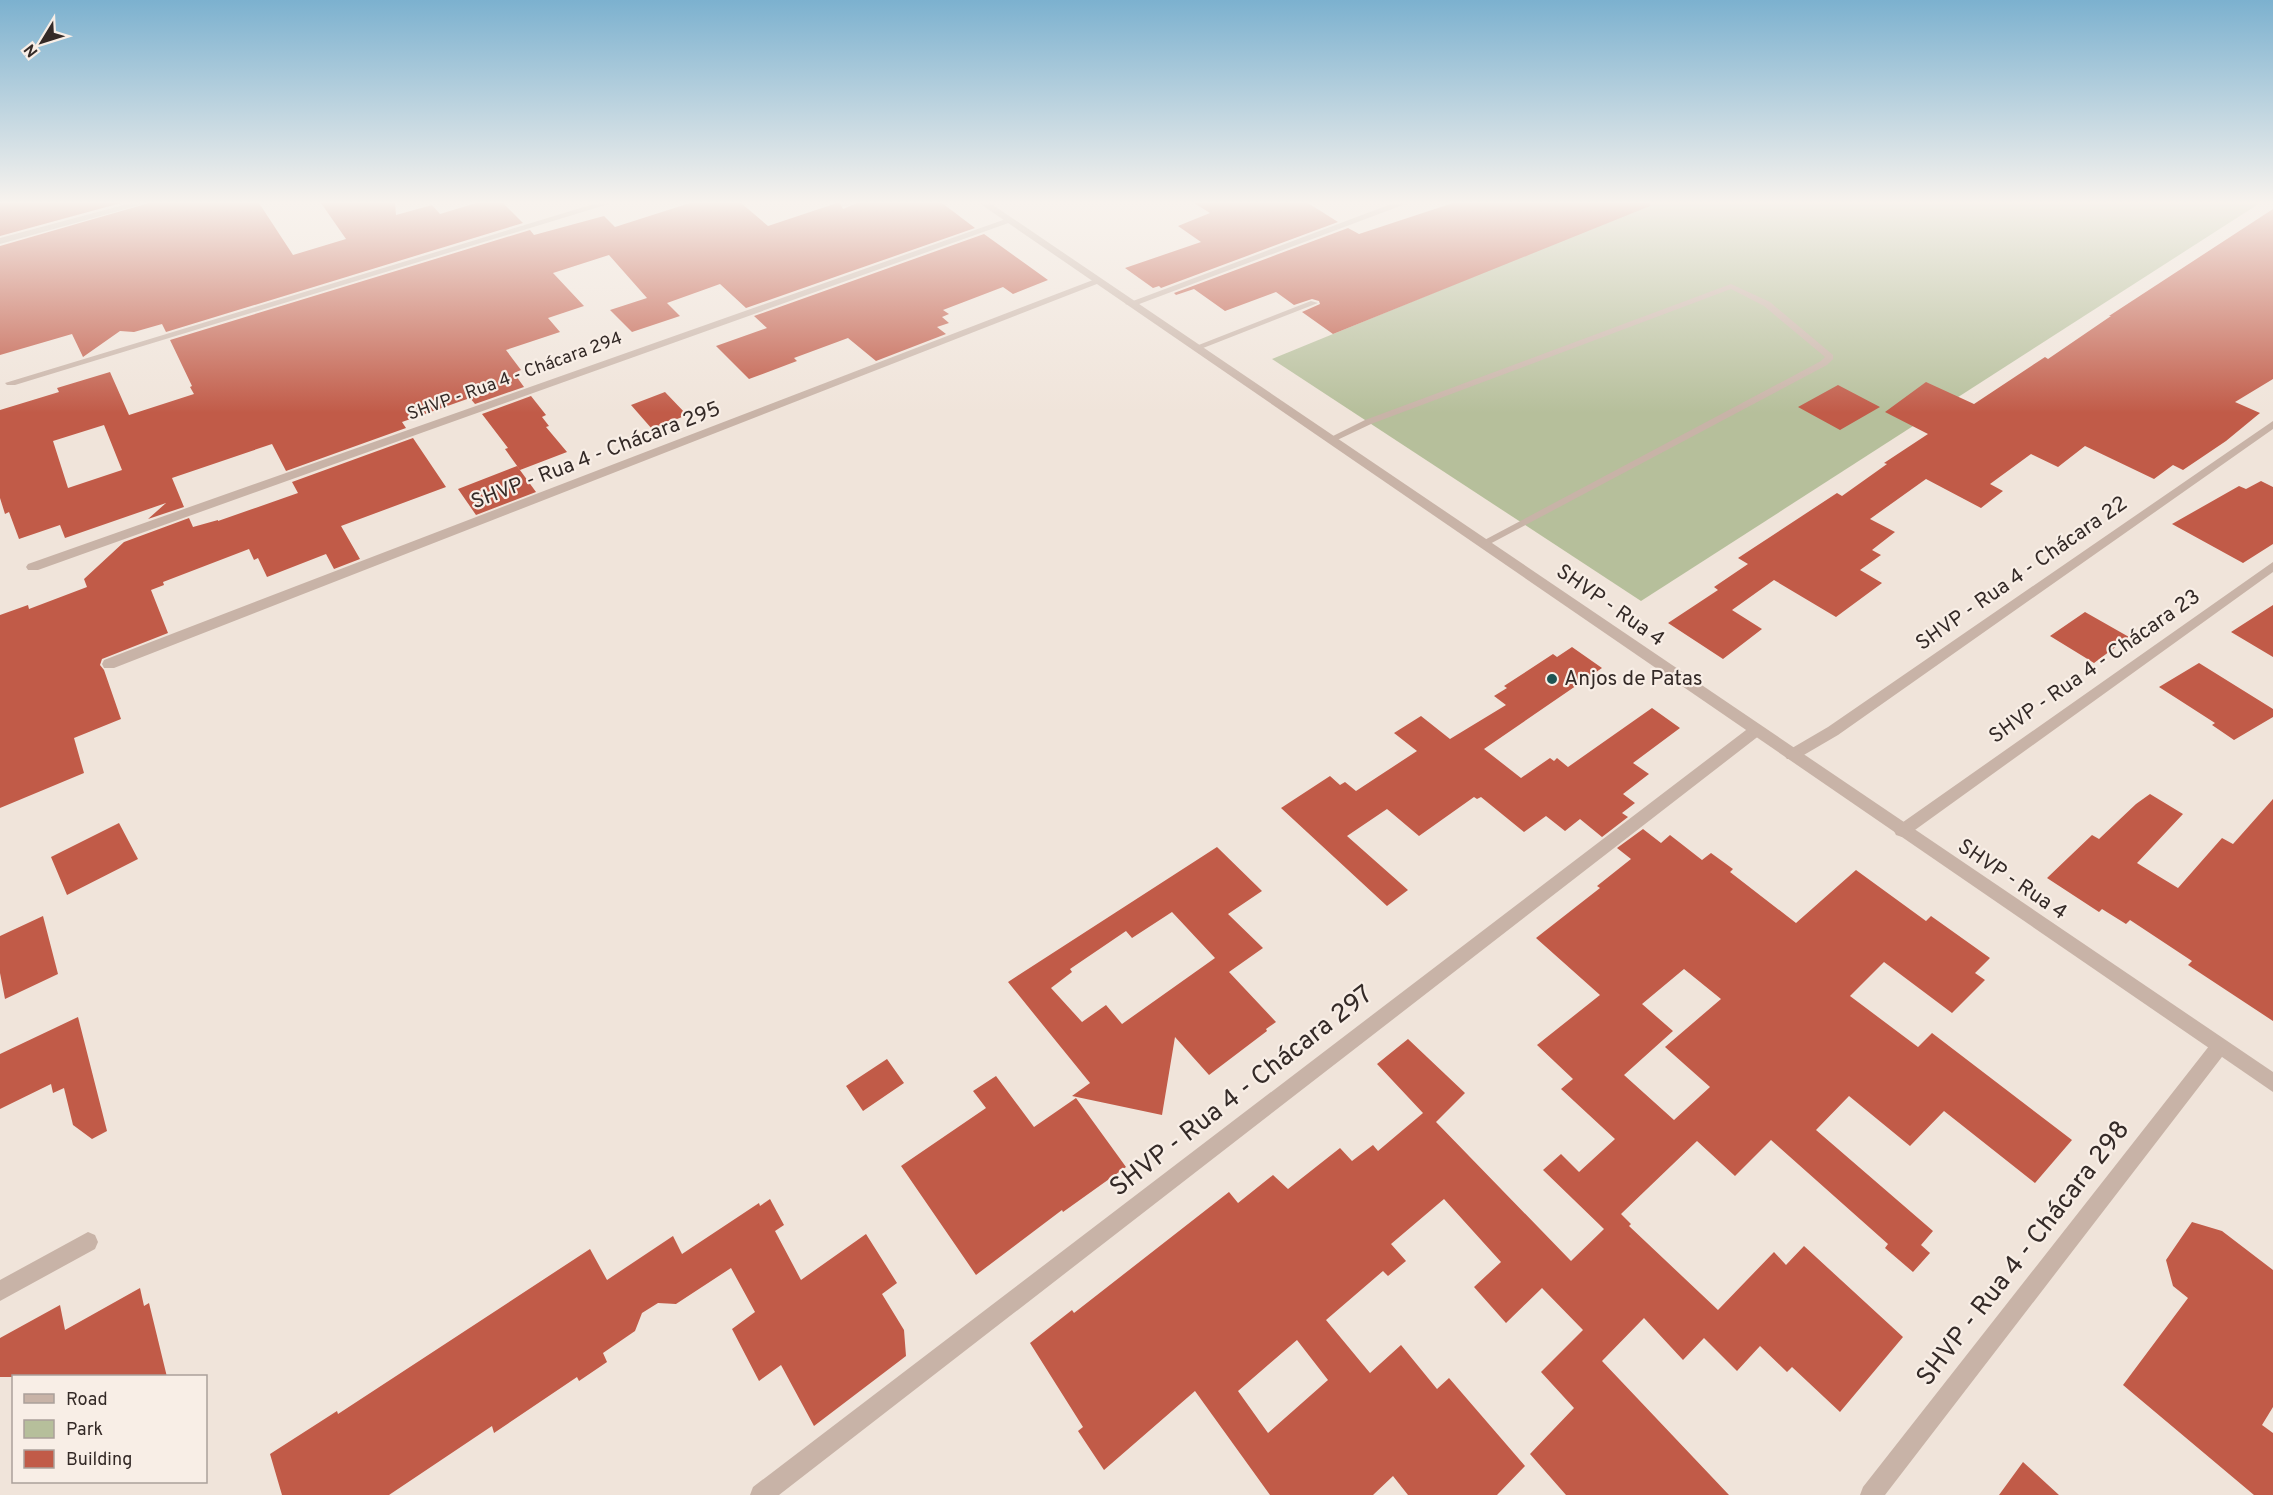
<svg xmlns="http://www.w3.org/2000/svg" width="2273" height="1495" font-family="Overpass,sans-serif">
	<rect width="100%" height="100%" fill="#f0e4da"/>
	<path fill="#b6bf9b" d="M 1653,203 L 2260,203 L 1641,601 L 1272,359 Z"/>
	<path fill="#c15b48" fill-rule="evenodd" d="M 0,203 L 121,203 L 0,236 Z
		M 149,203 L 259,203 L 293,255 L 346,239 L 321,203 L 395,203 L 396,215 L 432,205 L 440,214 L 476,203 L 503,203 L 523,223 L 166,332 L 162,324 L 134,332 L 120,331 L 83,357 L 72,334 L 0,355 L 0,246 Z
		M 690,203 L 741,203 L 768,226 L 837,203 L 840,203 L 843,209 L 857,203 L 942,203 L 975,228 L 746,308 L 720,284 L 667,303 L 680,316 L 632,332 L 610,310 L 647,298 L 609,255 L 553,273 L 584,306 L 548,318 L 560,332 L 506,350 L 521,370 L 514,373 L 524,387 L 475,404 L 470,398 L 402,422 L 406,428 L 286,471 L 272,444 L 172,478 L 184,507 L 148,519 L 166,503 L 65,538 L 60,525 L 19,539 L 9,512 L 5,514 L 0,498 L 0,410 L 59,392 L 57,388 L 110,372 L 129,415 L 194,394 L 190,387 L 192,386 L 170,340 L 530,230 L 534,235 L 604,216 L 615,227 ZM 104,425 L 122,470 L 68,488 L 53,441 Z
		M 1194,203 L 1308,203 L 1338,222 L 1161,288 L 1159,286 L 1153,288 L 1125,268 L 1201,242 L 1178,226 L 1210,213 Z
		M 1453,203 L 1650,203 L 1650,206 L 1333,334 L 1302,312 L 1320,304 L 1319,301 L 1312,299 L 1294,305 L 1276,292 L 1225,311 L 1194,289 L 1176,295 L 1174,293 L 1348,228 L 1359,234 Z
		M 2273,209 L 2273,379 L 2235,402 L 2260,413 L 2226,441 L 2183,470 L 2173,465 L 2154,479 L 2085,446 L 2058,467 L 2031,454 L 1990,484 L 2003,491 L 1981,508 L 1926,479 L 1870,519 L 1895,532 L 1872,550 L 1881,555 L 1860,570 L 1882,583 L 1836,617 L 1774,580 L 1732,610 L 1762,629 L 1723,659 L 1668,623 L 1718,590 L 1714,587 L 1748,564 L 1738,558 L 1837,493 L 1842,496 L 1887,464 L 1884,463 L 1928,434 L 1885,412 L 1926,382 L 1974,404 L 2045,357 L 2048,359 L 2111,316 L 2109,316 Z
		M 984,234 L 1048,280 L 1013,294 L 1003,287 L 943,310 L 949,314 L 942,317 L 949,323 L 937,327 L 946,334 L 876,361 L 848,338 L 794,358 L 797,361 L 749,379 L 716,346 L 767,328 L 754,316 Z
		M 1838,385 L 1880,407 L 1840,430 L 1798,407 Z
		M 665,392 L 687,415 L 652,429 L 631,405 Z
		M 531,396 L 546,415 L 542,417 L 549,426 L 546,427 L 567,452 L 520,470 L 505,449 L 508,448 L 482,414 Z
		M 413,438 L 446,487 L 341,526 L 360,559 L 334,569 L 326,554 L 267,577 L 258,558 L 254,560 L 249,549 L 163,582 L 164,585 L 151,590 L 168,633 L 102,659 L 100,665 L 104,670 L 121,719 L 74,738 L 84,773 L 0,808 L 0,615 L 28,605 L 29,609 L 87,587 L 84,579 L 124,542 L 189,518 L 193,527 L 218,520 L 218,521 L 298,493 L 292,482 Z
		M 517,466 L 536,492 L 476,515 L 458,489 Z
		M 2261,481 L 2273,487 L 2273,544 L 2243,563 L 2172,524 L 2239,486 L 2246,489 Z
		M 2273,605 L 2273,657 L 2231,632 Z
		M 2085,612 L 2129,637 L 2094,663 L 2050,636 Z
		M 1572,647 L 1602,668 L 1484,749 L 1521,778 L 1550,758 L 1554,761 L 1557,758 L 1568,767 L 1652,708 L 1680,728 L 1633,763 L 1649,774 L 1623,794 L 1635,803 L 1622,813 L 1628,817 L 1602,837 L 1580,819 L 1565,831 L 1546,816 L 1524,832 L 1481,797 L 1477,799 L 1474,797 L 1419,836 L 1387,809 L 1347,836 L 1408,890 L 1387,906 L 1281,808 L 1330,776 L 1340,785 L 1345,782 L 1356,791 L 1417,751 L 1394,733 L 1421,716 L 1450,739 L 1506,705 L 1494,696 L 1507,688 L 1504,686 L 1553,654 L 1557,657 Z
		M 2199,663 L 2273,709 L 2273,717 L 2234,740 L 2212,725 L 2215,723 L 2159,687 Z
		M 2150,794 L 2183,814 L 2137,863 L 2178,888 L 2222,838 L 2233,844 L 2273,799 L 2273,1021 L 2188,965 L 2192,961 L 2130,920 L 2126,924 L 2102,909 L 2099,912 L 2047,878 L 2092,835 L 2099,839 L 2136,804 Z
		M 119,823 L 138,859 L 67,895 L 51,857 Z
		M 1643,829 L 1661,843 L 1670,835 L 1702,860 L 1711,853 L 1733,869 L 1730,872 L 1796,923 L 1856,870 L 1926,921 L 1931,916 L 1990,958 L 1975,973 L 1985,980 L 1952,1013 L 1884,962 L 1850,996 L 1918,1047 L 1932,1033 L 2072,1140 L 2035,1183 L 1944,1111 L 1910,1146 L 1849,1096 L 1816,1130 L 1933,1231 L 1921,1245 L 1930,1253 L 1913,1272 L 1885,1248 L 1888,1244 L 1771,1140 L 1735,1176 L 1697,1141 L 1621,1214 L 1631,1224 L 1629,1226 L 1718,1310 L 1774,1252 L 1786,1265 L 1804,1246 L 1903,1337 L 1840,1412 L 1792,1367 L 1787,1372 L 1760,1346 L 1737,1371 L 1704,1338 L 1683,1360 L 1644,1318 L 1602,1361 L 1729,1495 L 1566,1495 L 1530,1454 L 1574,1408 L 1541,1372 L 1583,1330 L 1542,1288 L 1506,1323 L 1474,1287 L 1501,1262 L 1444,1199 L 1391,1244 L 1406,1261 L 1388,1276 L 1383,1271 L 1326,1320 L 1370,1373 L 1401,1345 L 1437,1389 L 1449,1378 L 1525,1466 L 1497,1495 L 1408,1495 L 1393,1476 L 1373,1495 L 1270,1495 L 1195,1391 L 1104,1470 L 1078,1431 L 1083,1427 L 1030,1343 L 1072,1310 L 1074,1313 L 1229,1192 L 1238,1203 L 1273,1175 L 1288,1189 L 1340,1148 L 1352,1161 L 1373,1145 L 1378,1151 L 1423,1113 L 1377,1064 L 1408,1039 L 1465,1093 L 1436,1122 L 1571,1261 L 1604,1229 L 1543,1170 L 1561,1154 L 1579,1172 L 1615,1139 L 1561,1089 L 1573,1079 L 1537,1045 L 1600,995 L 1536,938 L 1600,888 L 1597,886 L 1631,859 L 1617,848 ZM 1684,969 L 1721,999 L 1665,1047 L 1710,1087 L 1674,1120 L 1624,1075 L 1673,1031 L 1642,1004 ZM 1297,1340 L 1328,1380 L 1268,1433 L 1238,1391 Z
		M 1217,847 L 1262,891 L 1228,914 L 1263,948 L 1229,972 L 1276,1022 L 1266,1029 L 1267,1031 L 1209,1075 L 1175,1037 L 1162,1115 L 1072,1096 L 1090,1083 L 1008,982 ZM 1172,912 L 1215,958 L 1122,1024 L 1106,1005 L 1082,1022 L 1051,988 L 1072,972 L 1070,969 L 1126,931 L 1132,938 Z
		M 43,916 L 58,974 L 5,999 L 0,973 L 0,936 Z
		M 78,1017 L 107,1131 L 92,1139 L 73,1125 L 64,1088 L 53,1093 L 51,1084 L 0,1109 L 0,1054 Z
		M 887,1059 L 904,1083 L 863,1111 L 846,1086 Z
		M 996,1076 L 1034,1127 L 1076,1098 L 1126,1167 L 1063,1212 L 1062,1210 L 976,1275 L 901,1166 L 986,1108 L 973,1091 Z
		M 770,1199 L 784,1225 L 775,1231 L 801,1280 L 866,1234 L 897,1283 L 882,1294 L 904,1330 L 906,1356 L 814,1426 L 781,1365 L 759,1381 L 732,1329 L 755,1312 L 731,1268 L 676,1304 L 658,1303 L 642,1313 L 635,1331 L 603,1353 L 607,1362 L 579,1381 L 577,1377 L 494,1433 L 492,1426 L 389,1495 L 282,1495 L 270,1454 L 337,1411 L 338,1414 L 590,1249 L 607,1280 L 673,1236 L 682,1254 L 759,1203 L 760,1206 Z
		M 2192,1222 L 2222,1231 L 2273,1270 L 2273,1407 L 2262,1425 L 2273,1433 L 2273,1495 L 2254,1495 L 2123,1385 L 2188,1298 L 2173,1286 L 2166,1260 Z
		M 140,1288 L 144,1306 L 149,1303 L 167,1377 L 0,1377 L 0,1338 L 60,1305 L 65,1330 Z
		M 2023,1462 L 2059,1495 L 1999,1495 Z"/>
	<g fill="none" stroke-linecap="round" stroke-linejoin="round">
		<path fill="#c8b3a7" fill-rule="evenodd" d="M 842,203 L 855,203 L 842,207 Z
			M 1731,284 L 1770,302 L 1833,355 L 1833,359 L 1827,365 L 1486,546 L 1482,547 L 1477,544 L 1821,361 L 1825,357 L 1764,306 L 1731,289 L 1371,424 L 1333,442 L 1330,443 L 1325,440 L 1365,420 Z
			M 1311,301 L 1318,303 L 1198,350 L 1191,348 Z"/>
		<path fill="#c8b3a7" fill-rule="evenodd" d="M 131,203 L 147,203 L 0,244 L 0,238 Z
			M 597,203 L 612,203 L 15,385 L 7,385 L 5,383 Z
			M 1394,203 L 1408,203 L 1134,306 L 1125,304 Z
			M 1006,219 L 1014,221 L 38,570 L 28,570 L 26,567 L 28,564 Z
			M 1093,280 L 1102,282 L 114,668 L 104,668 L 102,664 L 104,660 Z
			M 2273,421 L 2273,429 L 1838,735 L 1797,759 L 1787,759 L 1784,755 L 1787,751 L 1828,727 Z
			M 2273,562 L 2273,572 L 1908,835 L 1902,837 L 1896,835 L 1894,831 L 1896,827 Z
			M 1755,725 L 1760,727 L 1762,731 L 1760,735 L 779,1495 L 750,1495 L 753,1487 L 1750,727 Z
			M 2219,1039 L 2225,1041 L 2228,1047 L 2225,1053 L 1885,1495 L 1860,1495 L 1863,1487 L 2213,1041 Z
			M 88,1232 L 95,1235 L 98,1242 L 95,1249 L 0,1301 L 0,1280 Z"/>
		<path fill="#c8b3a7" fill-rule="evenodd" d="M 979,203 L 990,203 L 2273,1072 L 2273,1092 Z"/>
	</g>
	<linearGradient id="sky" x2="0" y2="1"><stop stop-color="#7cb1cf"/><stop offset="0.49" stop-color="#f8f3ee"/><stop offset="1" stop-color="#f8f3ee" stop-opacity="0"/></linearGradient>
	<rect width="2273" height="413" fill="url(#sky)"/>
	<circle fill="#1f5453" stroke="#f8eee6" stroke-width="2" cx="1552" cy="679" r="6"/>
	<g text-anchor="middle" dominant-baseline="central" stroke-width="4.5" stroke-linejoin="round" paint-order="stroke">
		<g font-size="18" fill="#342a27" stroke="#f8eee6">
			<text transform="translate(515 377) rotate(-20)">SHVP - Rua 4 - Chácara 294</text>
		</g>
		<g font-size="21" fill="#342a27" stroke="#f8eee6">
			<text transform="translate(596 456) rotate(-21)">SHVP - Rua 4 - Chácara 295</text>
			<text transform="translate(2022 574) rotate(-35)">SHVP - Rua 4 - Chácara 22</text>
			<text transform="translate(1610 606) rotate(35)">SHVP - Rua 4</text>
			<text transform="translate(2095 667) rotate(-35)">SHVP - Rua 4 - Chácara 23</text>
			<text transform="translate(2012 880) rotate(34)">SHVP - Rua 4</text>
		</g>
		<g font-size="21" fill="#342a27" stroke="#f8eee6" text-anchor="start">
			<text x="1564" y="679">Anjos de Patas</text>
		</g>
		<g font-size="26" fill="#342a27" stroke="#f8eee6">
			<text transform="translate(1242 1092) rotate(-38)">SHVP - Rua 4 - Chácara 297</text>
			<text transform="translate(2024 1254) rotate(-52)">SHVP - Rua 4 - Chácara 298</text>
		</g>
	</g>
	<rect x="12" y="1375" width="195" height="108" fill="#f8eee6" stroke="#aaa09a" stroke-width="1.5"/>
	<rect x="24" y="1394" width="30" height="9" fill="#c8b3a7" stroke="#aaa09a" stroke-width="1.5"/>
	<text x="66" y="1405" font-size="18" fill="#342a27">Road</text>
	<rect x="24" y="1420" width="30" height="18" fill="#b6bf9b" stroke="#aaa09a" stroke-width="1.5"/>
	<text x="66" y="1435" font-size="18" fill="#342a27">Park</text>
	<rect x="24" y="1450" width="30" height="18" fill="#c15b48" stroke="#aaa09a" stroke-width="1.5"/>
	<text x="66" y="1465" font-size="18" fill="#342a27">Building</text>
	<g transform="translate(42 42) rotate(232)" stroke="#f8eee6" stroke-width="4.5" paint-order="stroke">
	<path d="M0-4.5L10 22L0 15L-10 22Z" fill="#342a27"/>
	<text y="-9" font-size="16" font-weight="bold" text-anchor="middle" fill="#342a27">N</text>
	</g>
</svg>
